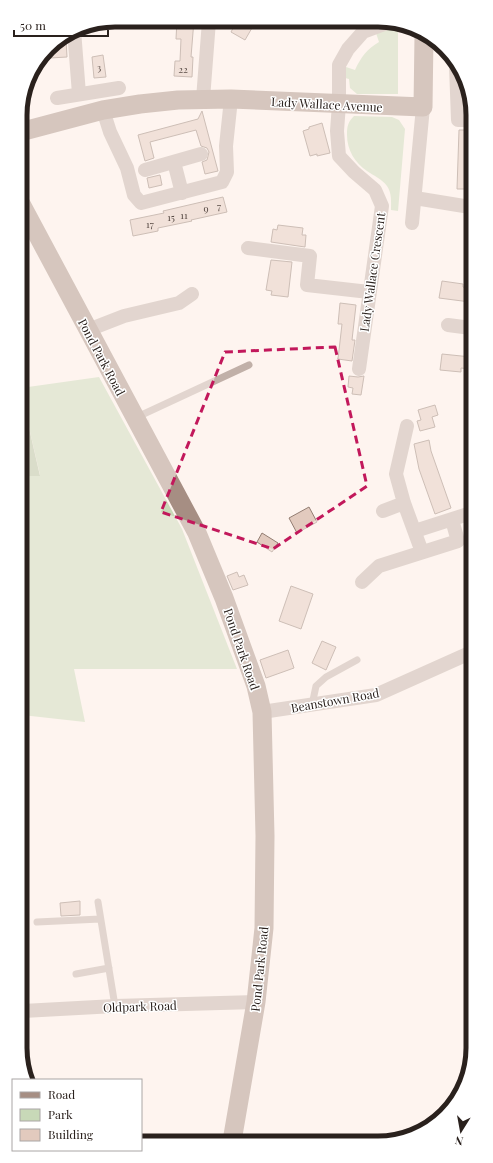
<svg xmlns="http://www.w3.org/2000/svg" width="493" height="1163" font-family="'Playfair Display',serif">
	<rect width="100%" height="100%" fill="#fef4ef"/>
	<path fill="#c8d9b8" d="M 387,28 L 398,28 L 398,94 L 357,94 L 350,88 L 349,79 L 345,78 L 346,67 L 355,70 C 361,57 367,49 379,42 L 376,33 Z
		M 354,116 L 392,117 L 399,120 L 405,129 L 398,211 L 391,210 C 391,202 392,193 387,186 C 382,179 374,176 367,171 C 355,163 347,150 347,135 C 347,126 348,122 354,116 Z
		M 99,377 L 182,529 L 237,669 L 74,669 L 85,722 L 22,715 L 21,476 L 40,475 L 21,393 L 21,388 Z"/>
	<path fill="#afc09e" d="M 21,393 L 40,476 L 21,476 Z"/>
	<path fill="#e2cabe" stroke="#937d72" d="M 177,20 L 194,20 L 191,57 L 193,57 L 192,77 L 174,76 L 175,61 L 180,61 L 181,39 L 176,39 Z
		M 237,21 L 256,21 L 245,40 L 231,32 Z
		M 66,39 L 67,57 L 50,58 L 49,48 L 52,44 L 58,40 Z
		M 103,55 L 106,77 L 94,78 L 92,57 Z
		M 202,111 L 218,171 L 205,174 L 202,162 L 207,160 L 209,152 L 207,148 L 201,146 L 196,130 L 150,142 L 154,158 L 145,161 L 138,135 L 198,119 Z
		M 322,123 L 330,153 L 317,156 L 317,154 L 310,156 L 303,131 L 309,129 L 309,127 Z
		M 459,130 L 470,130 L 470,189 L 457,189 Z
		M 160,175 L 162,185 L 149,188 L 147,178 Z
		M 223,197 L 227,212 L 191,220 L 192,221 L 158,228 L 158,231 L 133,236 L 130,220 L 164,213 L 163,211 Z
		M 278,225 L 303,228 L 302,235 L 306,235 L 305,247 L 271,242 L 273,229 L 277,230 Z
		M 271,260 L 292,262 L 288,297 L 271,295 L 272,291 L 266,290 Z
		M 442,281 L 463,284 L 463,287 L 470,289 L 470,302 L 439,298 Z
		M 340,303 L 356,305 L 352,340 L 355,340 L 352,361 L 338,359 L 342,324 L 338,324 Z
		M 442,354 L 471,357 L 471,369 L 461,368 L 461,372 L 440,370 Z
		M 349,376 L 358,377 L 364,376 L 361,395 L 352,394 L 353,388 L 348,387 Z
		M 435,405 L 438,415 L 432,417 L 435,427 L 420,431 L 417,421 L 421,420 L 418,410 Z
		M 429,440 L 431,451 L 451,508 L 435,514 L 419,469 L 414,444 Z
		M 309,507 L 317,522 L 297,533 L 289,518 Z
		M 262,533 L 278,543 L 272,552 L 257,542 Z
		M 237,572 L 239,577 L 244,575 L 248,585 L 233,590 L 227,576 Z
		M 291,586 L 313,594 L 301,629 L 279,621 Z
		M 322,641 L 336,647 L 326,670 L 312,663 Z
		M 288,650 L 294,668 L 266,678 L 260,660 Z
		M 80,901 L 80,915 L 61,916 L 60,903 Z"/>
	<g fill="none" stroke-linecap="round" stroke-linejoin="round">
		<path stroke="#c1b0a8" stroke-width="7" d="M 135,418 L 249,365
			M 312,705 L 316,686 L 326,677 L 357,660
			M 98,902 L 115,1006
			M 37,922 L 100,919
			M 76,974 L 109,968"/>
		<path stroke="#c1b0a8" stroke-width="14" d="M 74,30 L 79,94
			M 456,66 L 458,120 L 470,120
			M 57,98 L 119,88
			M 203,99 L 209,21
			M 103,110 L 110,132 L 127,168 L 134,195 L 141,203 L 222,182 L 227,172 L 226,146 L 231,99
			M 174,162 L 182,193
			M 145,170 L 201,154
			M 415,198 L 470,207
			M 412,223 L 423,107
			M 248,248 L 310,256 L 307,285 L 369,292
			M 448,325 L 471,328
			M 88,330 L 124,316 L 179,303 L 192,294
			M 359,369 L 382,206 L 375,190 L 354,172 L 339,156 L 337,131 L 339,104 L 339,65 L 348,49 L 363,32 L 387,23
			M 407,426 L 396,474 L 404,503 L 422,552
			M 383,511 L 404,503
			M 415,531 L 471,513
			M 362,582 L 379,566 L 458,541 L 452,520
			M 262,712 L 376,695 L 472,652
			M 23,1011 L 115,1006 L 256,1002"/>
		<path stroke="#a68e83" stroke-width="19" d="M 20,132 L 103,110 L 140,104 L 178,100 L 231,99 L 423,107 L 424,36
			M 21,204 L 197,533 L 224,598 L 256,686 L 262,712 L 265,836 L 264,928 L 256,1002 L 232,1141"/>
	</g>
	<path d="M0 0H493V1163H0ZM 335,347 L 367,486 L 273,549 L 161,512 L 225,352 Z" fill="#fef4ef" fill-opacity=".55" fill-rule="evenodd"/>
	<path fill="none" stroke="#c2185b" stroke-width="3" stroke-dasharray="8 5" stroke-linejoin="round" d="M 335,347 L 367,486 L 273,549 L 161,512 L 225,352 Z"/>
	<g text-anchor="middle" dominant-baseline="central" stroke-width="3" stroke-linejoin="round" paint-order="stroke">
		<g font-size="10" fill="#584b45">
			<text x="99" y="67">3</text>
			<text x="183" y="69">22</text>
			<text x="219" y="206">7</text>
			<text x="206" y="208">9</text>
			<text x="184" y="215">11</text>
			<text x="171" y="217">15</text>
			<text x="150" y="224">17</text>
		</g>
		<g font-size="12" fill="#2a211d" stroke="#fff">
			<text transform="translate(327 104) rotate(3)">Lady Wallace Avenue</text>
			<text transform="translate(372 272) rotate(-82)">Lady Wallace Crescent</text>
			<text transform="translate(102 357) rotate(62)">Pond Park Road</text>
			<text transform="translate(242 649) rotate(71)">Pond Park Road</text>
			<text transform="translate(335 700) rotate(-10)">Beanstown Road</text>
			<text transform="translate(259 969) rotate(-84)">Pond Park Road</text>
			<text transform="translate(140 1006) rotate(-2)">Oldpark Road</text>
		</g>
	</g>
	<path d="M0 0H493V1163H0ZM115 27H378A88 88 0 0 1 466 115V1048A88 88 0 0 1 378 1136H115A88 88 0 0 1 27 1048V115A88 88 0 0 1 115 27Z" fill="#fff" fill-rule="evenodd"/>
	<path fill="none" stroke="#2a211d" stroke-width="5" d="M115 27H378A88 88 0 0 1 466 115V1048A88 88 0 0 1 378 1136H115A88 88 0 0 1 27 1048V115A88 88 0 0 1 115 27Z"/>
	<rect x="12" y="1079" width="130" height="72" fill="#ffffff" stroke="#aaa6a5"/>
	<rect x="20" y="1092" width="20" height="6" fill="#a68e83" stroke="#aaa6a5"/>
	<text x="48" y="1099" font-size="12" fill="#2a211d">Road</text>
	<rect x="20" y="1109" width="20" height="12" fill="#c8d9b8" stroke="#aaa6a5"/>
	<text x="48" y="1119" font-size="12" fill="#2a211d">Park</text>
	<rect x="20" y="1129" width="20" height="12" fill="#e2cabe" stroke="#aaa6a5"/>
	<text x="48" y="1139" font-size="12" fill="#2a211d">Building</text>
	<g transform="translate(461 1131) rotate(191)" stroke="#ffffff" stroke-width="3" paint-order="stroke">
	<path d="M0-3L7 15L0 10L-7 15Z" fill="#2a211d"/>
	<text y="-6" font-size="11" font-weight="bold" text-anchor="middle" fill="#2a211d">N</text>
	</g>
	<path d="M14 30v6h94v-6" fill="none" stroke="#2a211d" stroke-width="2"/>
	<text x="20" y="30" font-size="12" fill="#2a211d" stroke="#ffffff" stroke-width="3" paint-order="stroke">50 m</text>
</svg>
